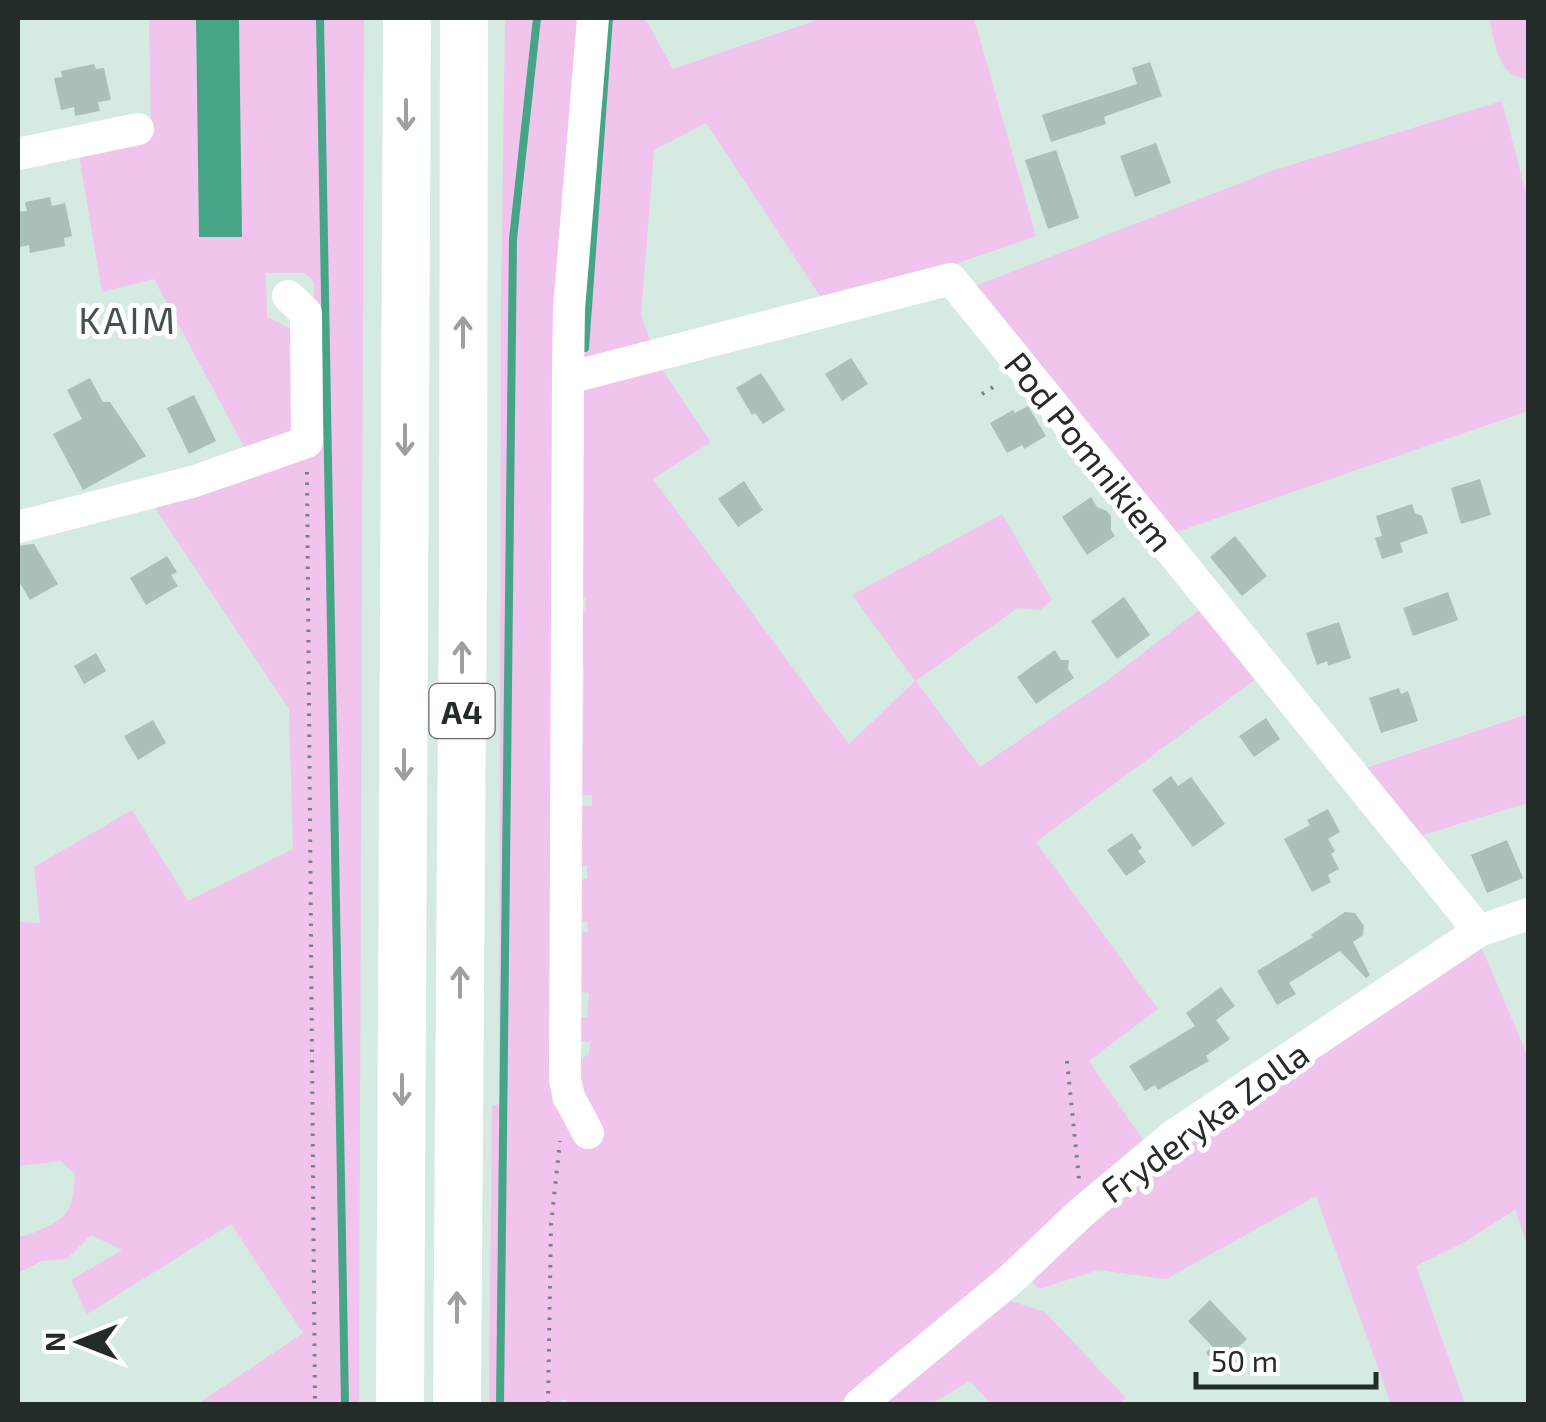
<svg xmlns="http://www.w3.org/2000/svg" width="1546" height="1422" font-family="'Exo 2',sans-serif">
	<rect width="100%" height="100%" fill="#d5eae1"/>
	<path fill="#f1c4ee" d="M 149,18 L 196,18 L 199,237 L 241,237 L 239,18 L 364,18 L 359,1404 L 197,1404 L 303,1333 L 231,1224 L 87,1314 L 71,1280 L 122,1250 L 91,1235 L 67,1259 L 42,1261 L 18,1273 L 18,1236 C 27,1236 33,1233 42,1229 C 72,1216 73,1205 75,1174 L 61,1161 L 18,1166 L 18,922 L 40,923 L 34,867 L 132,810 L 188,901 L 293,849 L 289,709 L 149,499 L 315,451 L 314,282 L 305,273 L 266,273 L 267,317 L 297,332 L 299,440 L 248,454 L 154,279 L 102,292 L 79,156 L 151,138 Z
		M 505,18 L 585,18 L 558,983 L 552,1103 L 568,1122 L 572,1062 L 589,1055 L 590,1042 L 573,1040 L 572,1017 L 587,1017 L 589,993 L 570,990 L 572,934 L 588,932 L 587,922 L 573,921 L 573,879 L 587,879 L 587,866 L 574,865 L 574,806 L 592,806 L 592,795 L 573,795 L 575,767 L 583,738 L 584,668 L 574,636 L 574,610 L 585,610 L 586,599 L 574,597 L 578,390 L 657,362 L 711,442 L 653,479 L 849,744 L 915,681 L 852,595 L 1002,514 L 1052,600 L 1040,610 L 1017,608 L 916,681 L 980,767 L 1105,682 L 1206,605 L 1261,675 L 1036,842 L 1158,1009 L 1089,1061 L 1145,1143 L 1481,946 L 1528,1057 L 1528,1247 L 1515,1210 L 1461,1244 L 1416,1266 L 1465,1404 L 1391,1404 L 1316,1196 L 1166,1279 L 1098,1270 L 1039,1289 L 1027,1276 L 989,1287 L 837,1404 L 573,1404 L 562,1399 L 561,1404 L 489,1404 L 492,1106 L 499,1104 L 501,302 Z
		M 601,18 L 645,18 L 673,69 L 823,18 L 974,18 L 1036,236 L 917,277 L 822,299 L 706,123 L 654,150 L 641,316 L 654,350 L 590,361 L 584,356 L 576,310 Z
		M 1489,18 L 1528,18 L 1528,79 C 1497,78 1495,42 1489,18 Z
		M 1502,101 L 1528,201 L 1528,411 L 1168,535 L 970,288 L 1274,170 Z
		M 1528,714 L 1528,803 L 1413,838 L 1363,769 Z
		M 1008,1300 L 1045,1312 L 1126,1398 L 1119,1404 L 991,1404 L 970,1381 L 931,1404 L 882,1404 Z"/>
	<path fill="#45a586" d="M 196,18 L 239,18 L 242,237 L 199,237 Z"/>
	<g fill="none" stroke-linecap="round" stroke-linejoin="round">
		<path stroke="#45a586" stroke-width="8" d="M 320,18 L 345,1404
			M 585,348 L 609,18
			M 500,1404 L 513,239 L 537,18"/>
	</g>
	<path fill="#abc0b7" d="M 1150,62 L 1162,96 L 1104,117 L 1106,124 L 1051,142 L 1042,115 L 1137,84 L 1132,68 Z
		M 94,64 L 96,69 L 104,68 L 111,100 L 98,102 L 100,111 L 75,116 L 74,107 L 61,110 L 54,78 L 62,77 L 61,71 Z
		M 1156,143 L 1171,183 L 1135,197 L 1120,156 Z
		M 1056,150 L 1079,218 L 1048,229 L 1025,160 Z
		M 50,197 L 52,206 L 65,203 L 72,236 L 64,238 L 65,246 L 30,253 L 29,245 L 20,247 L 18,212 L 27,211 L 25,202 Z
		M 851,358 L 868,384 L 842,401 L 825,374 Z
		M 761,373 L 785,410 L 763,424 L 755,413 L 752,415 L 736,388 Z
		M 90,378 L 103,402 L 110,402 L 146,456 L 83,490 L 53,434 L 82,419 L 67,390 Z
		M 194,395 L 216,441 L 189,454 L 167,408 Z
		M 1028,406 L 1046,436 L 1024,449 L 1022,445 L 1007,453 L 990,423 L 1013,410 L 1015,413 Z
		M 1480,479 L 1491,515 L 1461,524 L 1451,488 Z
		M 744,481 L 763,510 L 738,527 L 718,499 Z
		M 1091,497 L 1097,507 L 1107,511 L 1111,516 L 1111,530 L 1115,536 L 1087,555 L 1062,517 Z
		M 1412,504 L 1415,513 L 1422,516 L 1428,533 L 1400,543 L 1403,552 L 1382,559 L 1375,538 L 1382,536 L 1376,516 Z
		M 1235,536 L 1267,576 L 1242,596 L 1210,557 Z
		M 34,544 L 58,584 L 30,600 L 18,580 L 18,546 Z
		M 167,556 L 177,572 L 171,575 L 178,586 L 146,605 L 130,578 Z
		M 1448,592 L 1458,620 L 1413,636 L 1403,608 Z
		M 1124,597 L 1150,635 L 1117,659 L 1091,621 Z
		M 1339,622 L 1351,658 L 1328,666 L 1327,661 L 1317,665 L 1306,633 Z
		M 1055,650 L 1061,660 L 1069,660 L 1068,669 L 1074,678 L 1036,704 L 1017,677 Z
		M 96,653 L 106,671 L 84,684 L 74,666 Z
		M 1399,688 L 1401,694 L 1408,691 L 1418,721 L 1381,733 L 1369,698 Z
		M 1266,718 L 1280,739 L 1254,757 L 1239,736 Z
		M 153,720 L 166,743 L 138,760 L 124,736 Z
		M 1171,776 L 1178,786 L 1191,777 L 1225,824 L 1193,847 L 1152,790 Z
		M 1328,809 L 1340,832 L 1328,839 L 1335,851 L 1331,854 L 1339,869 L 1328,875 L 1331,882 L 1312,892 L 1284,839 L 1310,825 L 1307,820 Z
		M 1132,833 L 1142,848 L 1138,851 L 1146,862 L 1126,876 L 1107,850 Z
		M 1507,840 L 1523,878 L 1487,893 L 1471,855 Z
		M 1345,912 L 1355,913 L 1364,926 L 1363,935 L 1353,942 L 1370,975 L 1366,978 L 1340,951 L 1289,983 L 1296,994 L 1277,1005 L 1257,971 L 1313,937 L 1311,935 Z
		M 1221,987 L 1235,1006 L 1216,1020 L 1230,1039 L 1206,1056 L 1209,1061 L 1158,1090 L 1155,1085 L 1145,1091 L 1129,1066 L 1195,1026 L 1186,1013 Z
		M 1210,1300 L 1247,1339 L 1232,1353 L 1239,1360 L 1225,1373 L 1206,1353 L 1212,1346 L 1188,1321 Z"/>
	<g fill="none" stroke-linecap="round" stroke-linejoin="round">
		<path stroke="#76847e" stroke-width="4" stroke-dasharray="2.5 8" stroke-linecap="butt" d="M 982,394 L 998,384
			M 307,472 L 315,1404
			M 1067,1061 L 1079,1179
			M 548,1404 L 551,1225 L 560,1141"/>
		<path stroke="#fff" stroke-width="32" d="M 18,154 L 138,129
			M 568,378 L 951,279 L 1479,931
			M 18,527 L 195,481 L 307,442 L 306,313 L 288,296
			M 588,1133 L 569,1097 L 565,1080 L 568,378 L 569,309 L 593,18
			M 860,1404 L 1009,1281 L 1082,1212 L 1174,1135 L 1479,931 L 1528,914"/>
		<path stroke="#fff" stroke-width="48" d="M 400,1404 L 407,18
			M 457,1404 L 463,575 L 464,18"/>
	</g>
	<defs><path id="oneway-shaft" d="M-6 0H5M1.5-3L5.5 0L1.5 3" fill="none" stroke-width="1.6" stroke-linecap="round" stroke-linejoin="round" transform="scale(2.5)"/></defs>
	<g stroke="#9ca09f">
		<use href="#oneway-shaft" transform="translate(406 115) rotate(90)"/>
		<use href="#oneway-shaft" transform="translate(463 332) rotate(-90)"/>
		<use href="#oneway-shaft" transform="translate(405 440) rotate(90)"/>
		<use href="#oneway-shaft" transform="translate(462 657) rotate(-90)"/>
		<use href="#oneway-shaft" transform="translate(404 765) rotate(90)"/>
		<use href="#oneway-shaft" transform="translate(460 982) rotate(-90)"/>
		<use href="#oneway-shaft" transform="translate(402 1090) rotate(90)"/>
		<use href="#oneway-shaft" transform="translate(457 1307) rotate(-90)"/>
	</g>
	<g text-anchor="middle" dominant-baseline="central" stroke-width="10" stroke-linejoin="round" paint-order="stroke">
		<rect fill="#fff" stroke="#666b69" stroke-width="2.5" x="429.5" y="684" width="65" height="54" rx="8"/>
		<g font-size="32" font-weight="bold" fill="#242c29">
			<text x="462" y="711">A4</text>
		</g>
		<g font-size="35" fill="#242c29" stroke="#fff">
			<text transform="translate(1090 451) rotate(51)">Pod Pomnikiem</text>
			<text transform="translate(1204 1121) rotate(-36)">Fryderyka Zolla</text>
		</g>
		<g font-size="38" letter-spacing="2.5" fill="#41534c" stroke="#fff">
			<text x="128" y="319">KAIM</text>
		</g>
	</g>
	<rect width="1546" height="1422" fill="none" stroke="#242c29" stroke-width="40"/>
	<g transform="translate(80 1342) rotate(270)" stroke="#ffffff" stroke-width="8" paint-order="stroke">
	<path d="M0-8L18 38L0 25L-18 38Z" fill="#242c29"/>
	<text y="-15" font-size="28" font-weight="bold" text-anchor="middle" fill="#242c29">N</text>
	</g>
	<path d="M1196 1372v15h180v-15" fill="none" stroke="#242c29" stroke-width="5"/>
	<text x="1211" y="1372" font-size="30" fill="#242c29" stroke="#ffffff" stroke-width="8" paint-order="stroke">50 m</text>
</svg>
